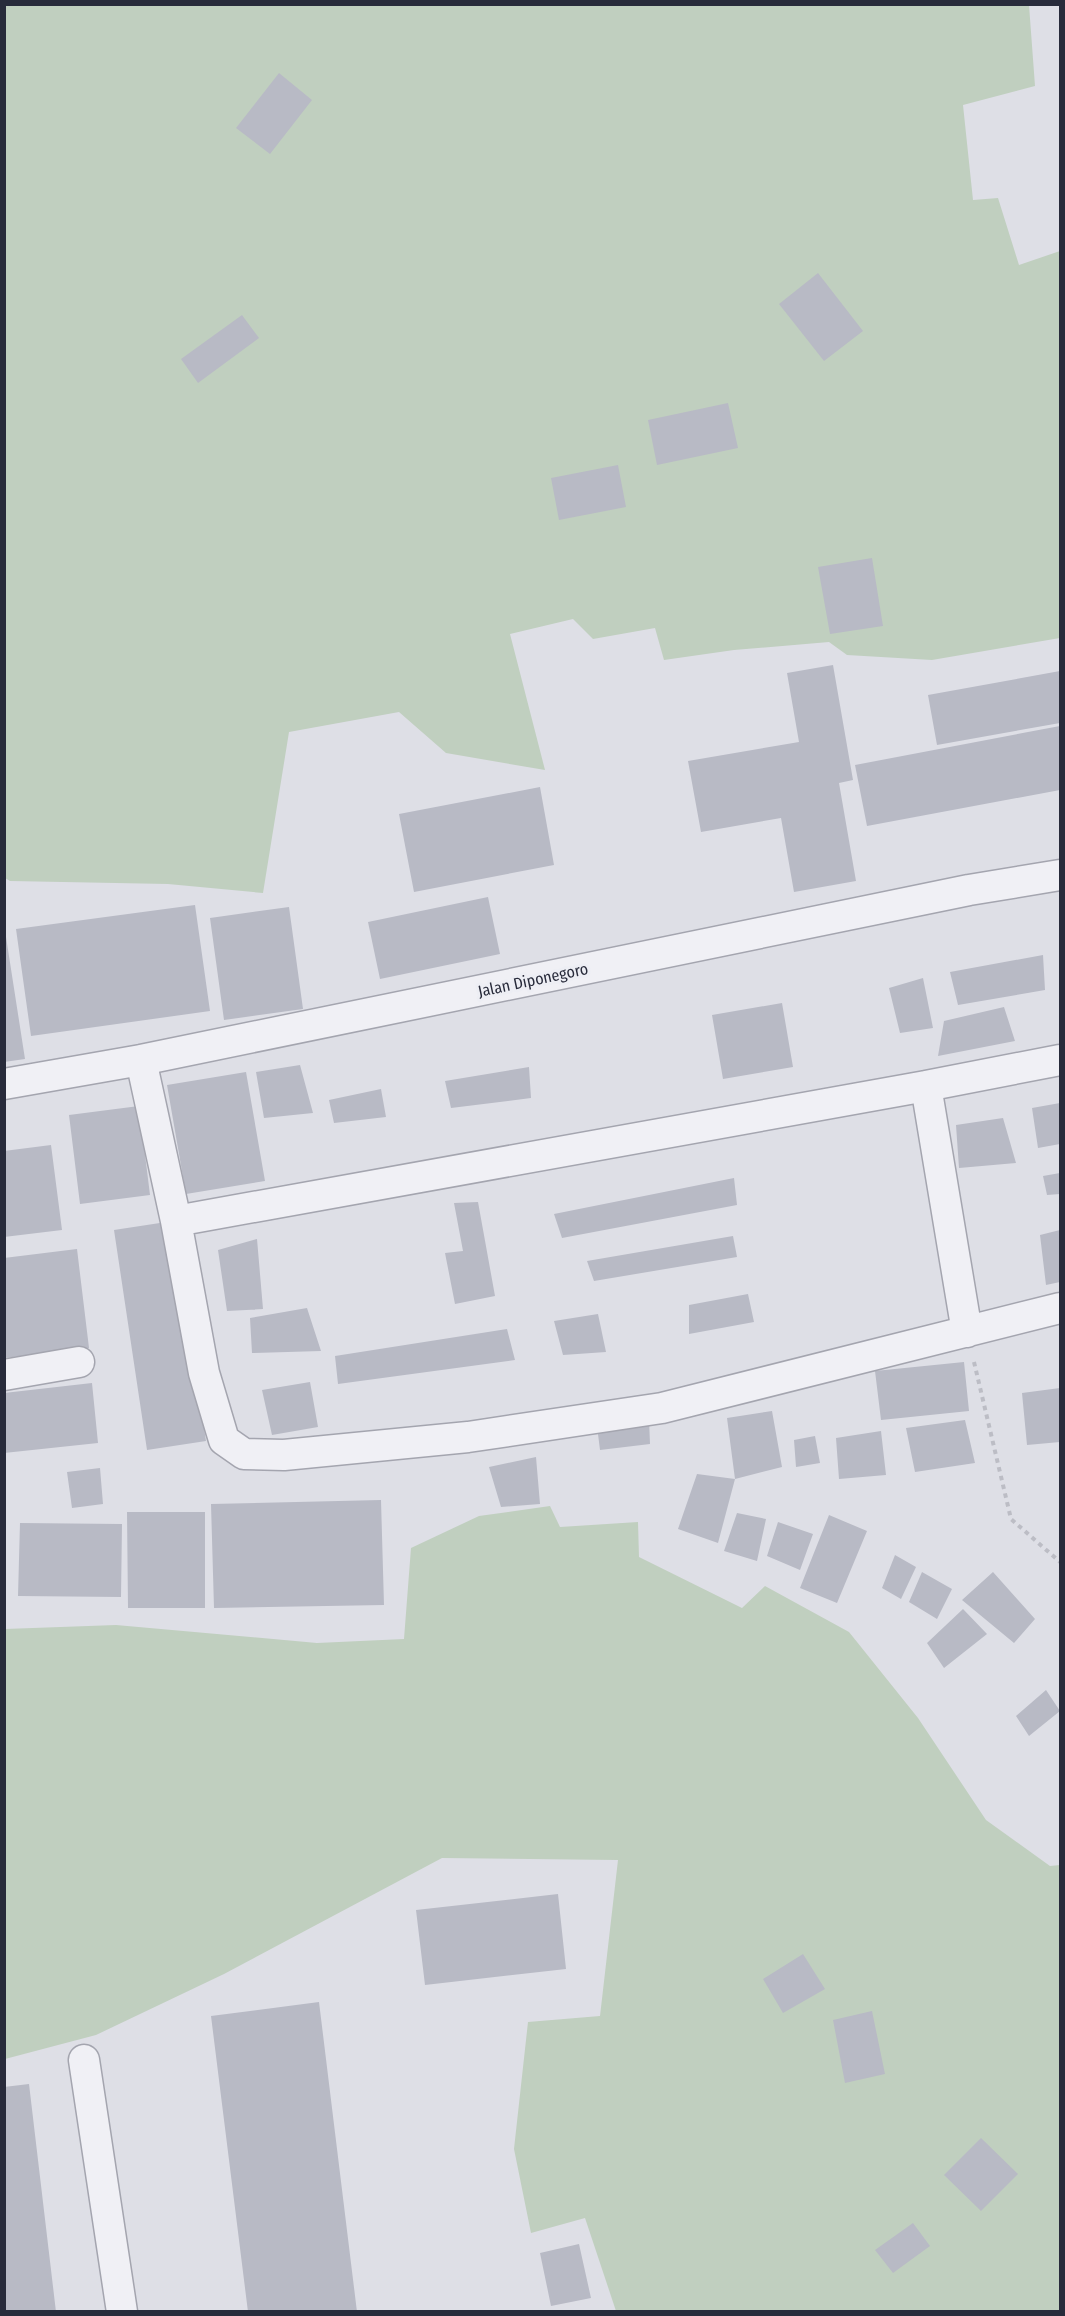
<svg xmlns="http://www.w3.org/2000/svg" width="1065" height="2316" font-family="'Fira Sans Condensed',sans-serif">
	<rect width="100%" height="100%" fill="#dedfe6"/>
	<path fill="#c0cfbf" d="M 4,5 L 1029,5 L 1035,86 L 963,105 L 973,200 L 998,198 L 1019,265 L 1060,251 L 1060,638 L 932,660 L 847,655 L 829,642 L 734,650 L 664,660 L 655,628 L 593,639 L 573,619 L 510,634 L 545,770 L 446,753 L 399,712 L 289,732 L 263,893 L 168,884 L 10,881 L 5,878 Z
		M 550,1506 L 560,1527 L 638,1522 L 639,1557 L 742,1608 L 765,1586 L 849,1632 L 918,1718 L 986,1820 L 1050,1866 L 1060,1865 L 1060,2311 L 616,2311 L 585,2218 L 531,2233 L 514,2149 L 528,2022 L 600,2016 L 618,1860 L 442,1858 L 224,1974 L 96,2035 L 5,2059 L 5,1629 L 116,1625 L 317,1643 L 404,1639 L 411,1548 L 479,1516 Z"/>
	<path fill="#b8bac5" d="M 279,73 L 312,100 L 270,154 L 236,128 Z
		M 818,273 L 863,331 L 824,361 L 779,304 Z
		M 242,315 L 259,338 L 198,383 L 181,359 Z
		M 728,403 L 738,448 L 657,465 L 648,420 Z
		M 618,465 L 626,507 L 559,520 L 551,478 Z
		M 872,558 L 883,626 L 830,634 L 818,567 Z
		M 833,665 L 853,780 L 839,783 L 856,881 L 794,892 L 781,818 L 701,832 L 688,761 L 799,742 L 787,673 Z
		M 1060,671 L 1060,723 L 937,745 L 928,695 Z
		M 1060,726 L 1060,790 L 867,826 L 855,765 Z
		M 540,787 L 554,865 L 414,892 L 399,814 Z
		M 488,897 L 500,954 L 380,979 L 368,922 Z
		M 195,905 L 210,1011 L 31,1036 L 16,929 Z
		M 289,907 L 303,1009 L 224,1020 L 210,918 Z
		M 4,924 L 25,1059 L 4,1062 Z
		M 1043,955 L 1045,990 L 958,1005 L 950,972 Z
		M 923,978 L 933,1028 L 900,1033 L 889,988 Z
		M 782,1003 L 793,1067 L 723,1079 L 712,1015 Z
		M 1004,1007 L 1015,1041 L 938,1056 L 944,1021 Z
		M 300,1065 L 313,1113 L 264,1118 L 256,1072 Z
		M 529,1067 L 531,1098 L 451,1108 L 445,1081 Z
		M 246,1072 L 265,1181 L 186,1194 L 167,1085 Z
		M 381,1089 L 386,1117 L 334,1123 L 329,1100 Z
		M 1060,1103 L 1060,1144 L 1038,1148 L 1032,1108 Z
		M 139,1106 L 150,1195 L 80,1204 L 69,1115 Z
		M 1003,1118 L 1016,1163 L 959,1168 L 956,1125 Z
		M 51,1145 L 62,1230 L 4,1237 L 4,1151 Z
		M 1060,1173 L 1060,1194 L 1047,1195 L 1043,1176 Z
		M 734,1178 L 737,1205 L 562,1238 L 554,1214 Z
		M 478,1202 L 495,1296 L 455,1304 L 445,1253 L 463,1251 L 454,1203 Z
		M 173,1221 L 206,1441 L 147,1450 L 114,1230 Z
		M 1060,1230 L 1060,1282 L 1046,1285 L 1040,1235 Z
		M 733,1236 L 737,1257 L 594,1281 L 587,1261 Z
		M 257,1239 L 263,1309 L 227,1311 L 218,1250 Z
		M 77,1249 L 89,1348 L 4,1358 L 4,1258 Z
		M 748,1294 L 754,1322 L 689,1334 L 689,1305 Z
		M 307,1308 L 321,1351 L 252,1353 L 250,1318 Z
		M 598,1314 L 606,1352 L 563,1355 L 554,1321 Z
		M 507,1329 L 515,1360 L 338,1384 L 335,1356 Z
		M 964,1362 L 969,1411 L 881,1420 L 875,1371 Z
		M 310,1382 L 318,1427 L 272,1435 L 262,1390 Z
		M 92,1383 L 98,1443 L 4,1453 L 4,1393 Z
		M 1060,1388 L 1060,1442 L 1027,1445 L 1022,1393 Z
		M 772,1411 L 782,1467 L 735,1479 L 727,1418 Z
		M 649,1419 L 650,1444 L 600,1450 L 597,1426 Z
		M 965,1420 L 975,1463 L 915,1472 L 906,1428 Z
		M 881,1431 L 886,1475 L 839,1479 L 836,1438 Z
		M 815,1436 L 820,1463 L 796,1467 L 794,1440 Z
		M 536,1457 L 540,1504 L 501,1507 L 489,1467 Z
		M 100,1468 L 103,1504 L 72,1508 L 67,1472 Z
		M 697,1474 L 735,1479 L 718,1543 L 678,1529 Z
		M 381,1500 L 384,1605 L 214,1608 L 211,1504 Z
		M 127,1512 L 205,1512 L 205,1608 L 128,1608 Z
		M 737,1513 L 766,1519 L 757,1561 L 724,1551 Z
		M 829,1515 L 867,1531 L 837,1603 L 800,1588 Z
		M 778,1522 L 813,1534 L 800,1570 L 767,1556 Z
		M 20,1523 L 122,1524 L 121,1597 L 18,1596 Z
		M 895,1555 L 916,1567 L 901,1599 L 882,1588 Z
		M 922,1572 L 952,1589 L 937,1619 L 909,1602 Z
		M 993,1572 L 1035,1619 L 1014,1643 L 962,1600 Z
		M 963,1609 L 987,1634 L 944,1668 L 927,1643 Z
		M 1046,1690 L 1060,1711 L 1029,1736 L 1016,1716 Z
		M 558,1894 L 566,1969 L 425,1985 L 416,1910 Z
		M 803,1954 L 825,1989 L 783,2013 L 763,1979 Z
		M 319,2002 L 357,2312 L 248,2312 L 211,2016 Z
		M 872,2011 L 885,2074 L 845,2083 L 833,2020 Z
		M 29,2084 L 56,2312 L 4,2312 L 4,2087 Z
		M 981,2138 L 1018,2174 L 981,2211 L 944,2175 Z
		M 913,2223 L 930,2246 L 893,2273 L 875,2250 Z
		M 579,2244 L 591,2298 L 551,2306 L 540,2253 Z"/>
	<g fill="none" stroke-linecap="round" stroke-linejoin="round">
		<g stroke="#a4a5af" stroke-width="33">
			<path id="minor" d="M 141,1060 L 176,1221 L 204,1373 L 224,1440 L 244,1454 L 284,1455 L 468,1437 L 662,1408 L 1060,1308
				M 4,1084 L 141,1060 L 969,890 L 1060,875
				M 176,1221 L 926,1086
				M 967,1332 L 926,1086 L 1060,1060
				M 4,1375 L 79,1362
				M 84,2060 L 122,2312"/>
		</g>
		<path stroke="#bcbdc5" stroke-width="4" stroke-dasharray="4.5 4.5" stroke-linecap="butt" d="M 974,1362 L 1011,1519 L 1060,1562"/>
		<use href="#minor" stroke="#f0f0f5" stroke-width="30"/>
	</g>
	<g text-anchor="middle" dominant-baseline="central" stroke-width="6" stroke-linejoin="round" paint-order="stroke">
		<g font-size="16" fill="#282b3b" stroke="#edeef4">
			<text transform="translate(533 980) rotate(-12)">Jalan Diponegoro</text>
		</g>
	</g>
	<rect width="1065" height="2316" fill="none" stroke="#282b3b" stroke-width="12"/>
</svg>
